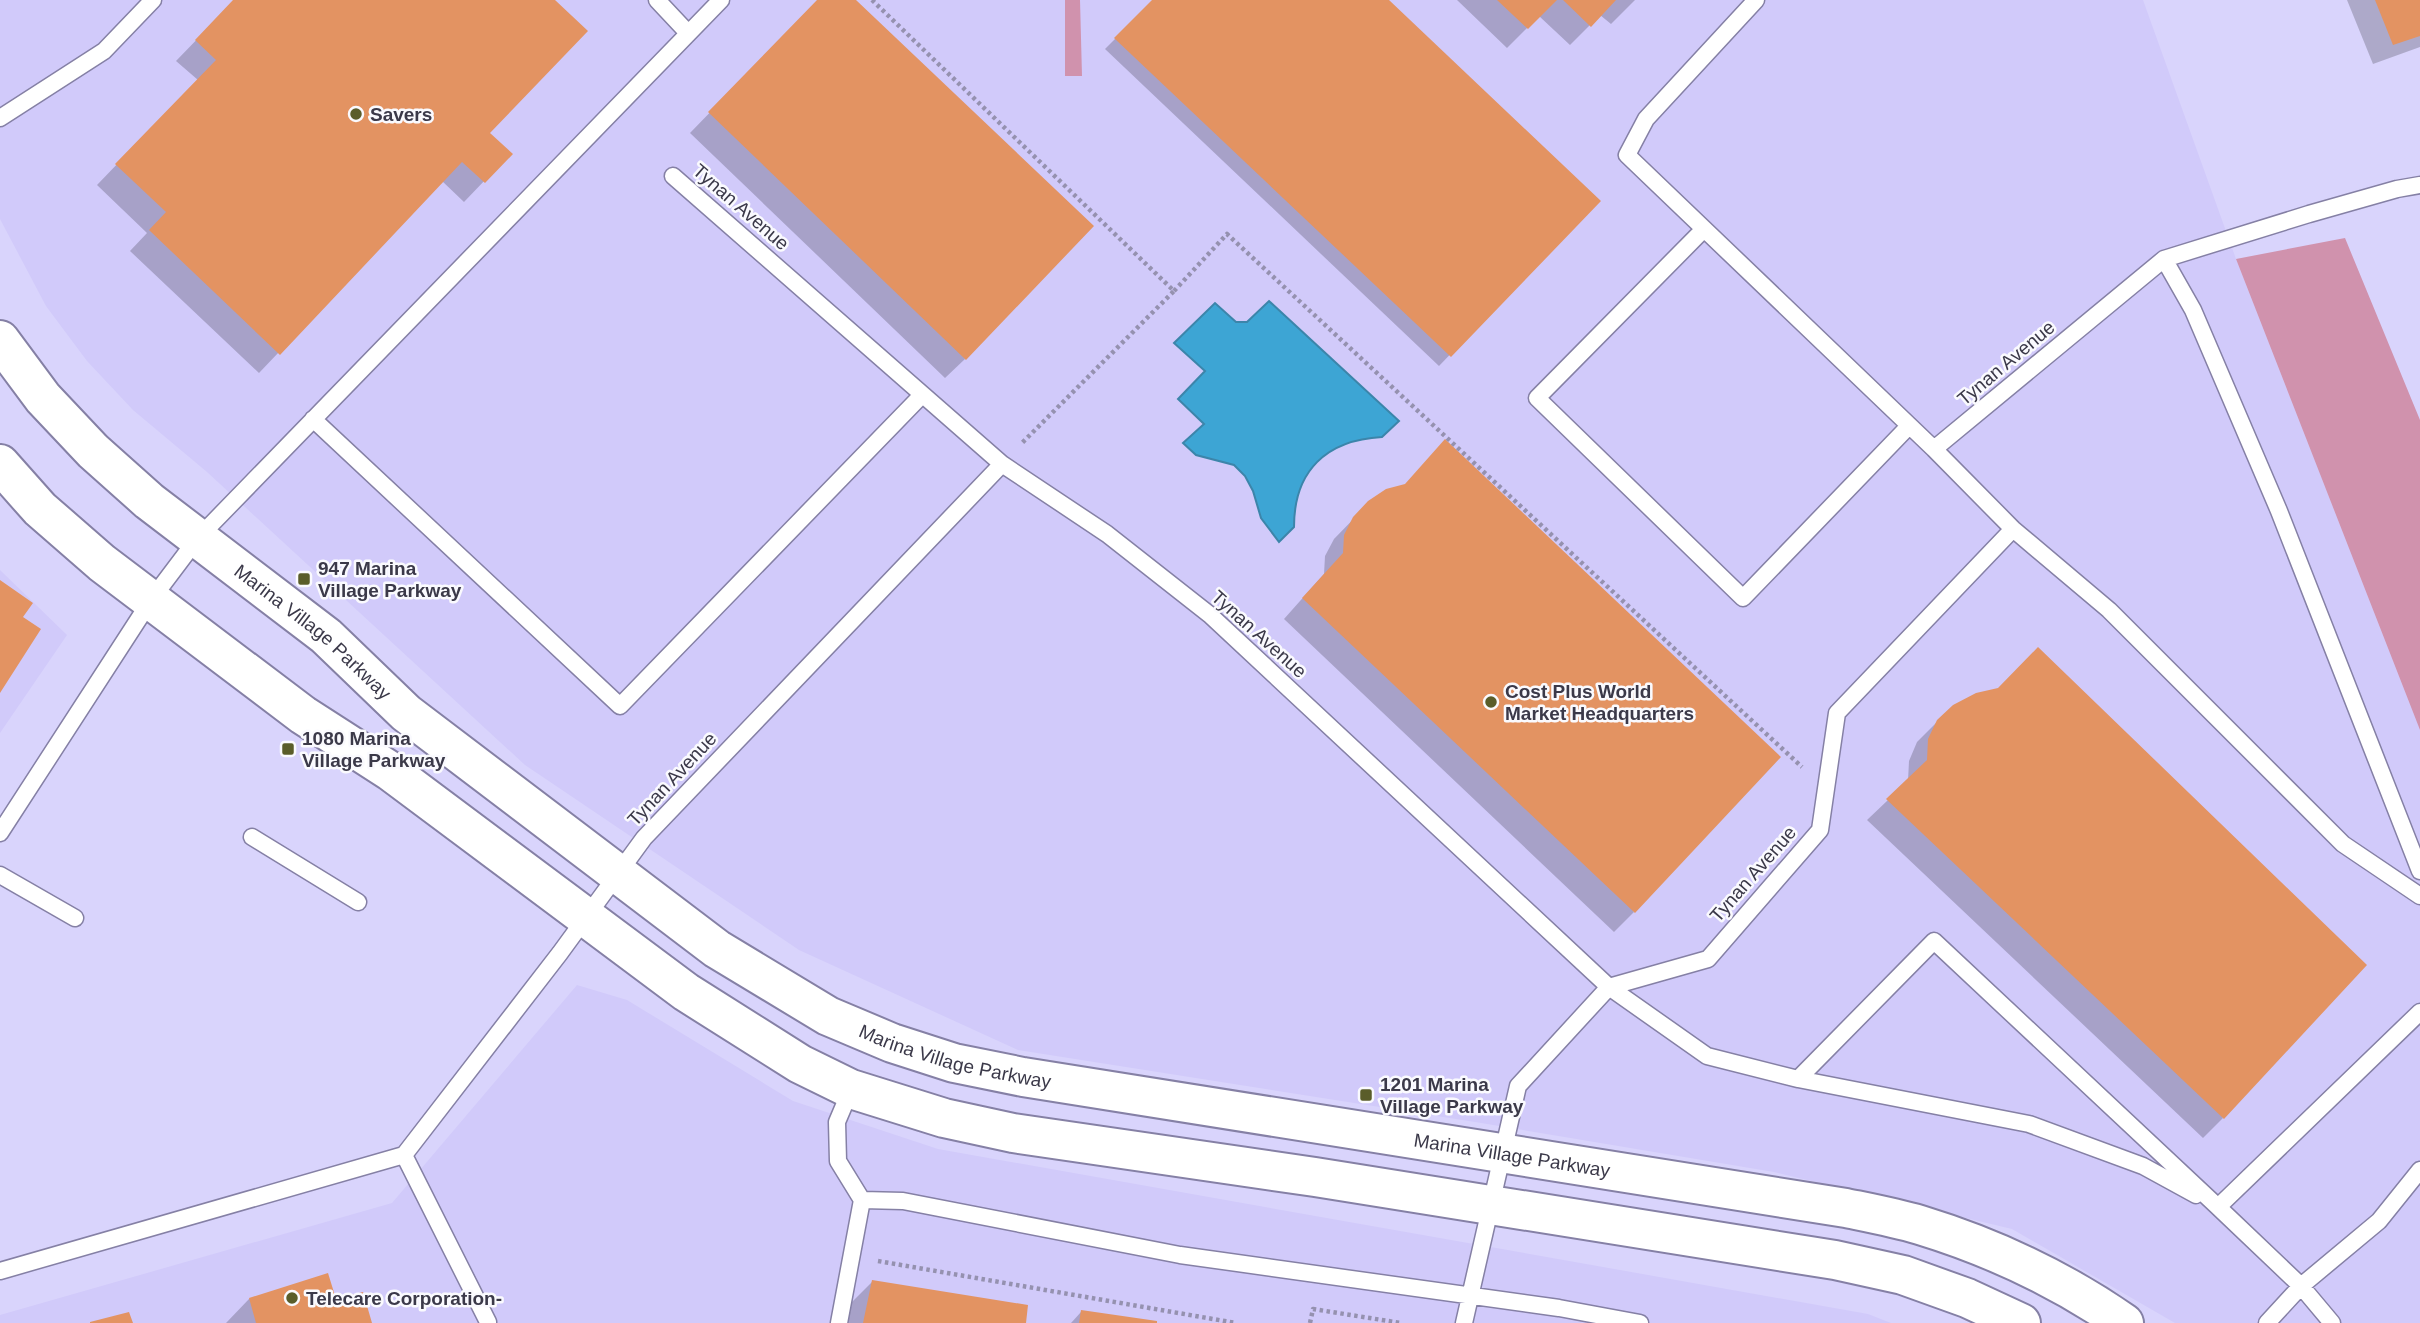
<svg xmlns="http://www.w3.org/2000/svg" width="2420" height="1323" font-family="Helvetica,sans-serif">
	<rect width="100%" height="100%" fill="#d9d4fc"/>
	<path fill="#d1cafa" d="M 0,0 L 2143,0 L 2236,259 L 2420,730 L 2420,1323 L 2175,1323 L 2012,1229 L 1774,1172 L 1475,1122 L 1018,1050 L 799,950 L 525,765 L 207,472 L 133,410 L 87,361 L 46,306 L 0,219 Z
		M 0,570 L 67,635 L 0,733 Z
		M 577,985 L 627,1000 L 793,1101 L 938,1149 L 1868,1314 L 1891,1323 L 0,1323 L 0,1315 L 392,1203 Z"/>
	<path fill="#d092ad" d="M 1065,0 L 1080,0 L 1082,76 L 1065,76 Z
		M 2345,238 L 2420,420 L 2420,730 L 2236,259 Z"/>
	<path fill="#3da5d4" stroke="#3c85aa" stroke-width="2" d="M 1269,301 L 1399,421 L 1382,437 C 1326,440 1294,471 1294,527 L 1279,542 L 1261,518 L 1253,491 L 1245,476 L 1234,465 L 1196,455 L 1183,443 L 1204,424 L 1178,399 L 1205,371 L 1174,343 L 1215,303 L 1236,322 L 1247,322 Z"/>
	<path fill="#0003" d="M 235,0 L 552,0 L 488,133 L 510,154 L 464,202 L 442,181 L 259,373 L 130,251 L 147,233 L 97,185 L 198,80 L 176,61 Z
		M 819,0 L 854,0 L 965,359 L 945,378 L 690,133 Z
		M 1154,0 L 1387,0 L 1598,201 L 1439,366 L 1105,49 Z
		M 1457,0 L 1635,0 L 1611,24 L 1600,15 L 1570,45 L 1539,16 L 1507,48 Z
		M 2347,0 L 2420,0 L 2420,47 L 2373,64 Z
		M 1369,503 L 1634,912 L 1614,932 L 1284,619 L 1324,574 L 1325,556 L 1334,539 Z
		M 1998,689 L 2223,1118 L 2203,1138 L 1867,820 L 1908,781 L 1909,761 L 1917,742 L 1938,721 Z
		M 872,1282 L 1024,1323 L 848,1323 L 852,1302 Z
		M 249,1299 L 335,1301 L 370,1323 L 226,1323 Z
		M 1081,1312 L 1156,1323 L 1071,1323 Z"/>
	<path fill="#e39362" d="M 233,0 L 555,0 L 588,31 L 490,133 L 513,154 L 485,183 L 462,162 L 280,355 L 149,230 L 166,212 L 115,164 L 216,60 L 195,40 Z
		M 817,0 L 856,0 L 1094,226 L 966,360 L 708,112 Z
		M 1152,0 L 1389,0 L 1601,201 L 1451,357 L 1114,38 Z
		M 1497,0 L 1557,0 L 1528,29 Z
		M 1563,0 L 1616,0 L 1591,27 Z
		M 2375,0 L 2420,0 L 2420,36 L 2393,45 Z
		M 1445,439 L 1781,757 L 1635,913 L 1302,598 L 1343,553 L 1344,535 L 1353,517 L 1368,501 L 1386,489 L 1405,484 Z
		M 0,580 L 33,603 L 23,617 L 41,629 L 0,693 Z
		M 2038,647 L 2367,965 L 2224,1119 L 1886,799 L 1927,760 L 1928,739 L 1937,720 L 1953,705 L 1976,693 L 1998,688 Z
		M 328,1273 L 336,1299 L 363,1292 L 372,1323 L 256,1323 L 249,1298 Z
		M 872,1280 L 1028,1305 L 1026,1323 L 863,1323 Z
		M 1081,1310 L 1157,1321 L 1157,1323 L 1079,1323 Z
		M 129,1312 L 133,1323 L 90,1323 L 90,1322 Z"/>
	<g fill="none" stroke-linecap="round" stroke-linejoin="round">
		<g stroke="#8580a5" stroke-width="19">
			<path id="service" d="M 657,0 L 688,33
				M 1756,0 L 1646,119 L 1627,155 L 1934,449
				M 0,118 L 104,51 L 153,0
				M 673,176 L 1002,464
				M 2420,185 L 2397,189 L 2309,214 L 2164,259 L 1934,449 L 2013,529 L 2109,610 L 2343,844 L 2420,896
				M 1704,229 L 1537,398 L 1743,598 L 1909,426
				M 2164,259 L 2193,310 L 2279,511 L 2420,871
				M 313,419 L 620,706 L 922,395
				M 0,833 L 151,600 L 197,539 L 721,0
				M 252,837 L 358,902
				M 0,875 L 75,918
				M 2420,1012 L 2218,1207 L 2301,1286 L 2379,1221 L 2420,1170
				M 1798,1079 L 2029,1124 L 2143,1166 L 2196,1195
				M 851,1089 L 837,1122 L 838,1161 L 862,1200
				M 404,1155 L 488,1322
				M 0,1271 L 404,1155 L 560,953 L 644,838 L 1002,464 L 1107,534 L 1210,615 L 1609,987 L 1708,959 L 1820,830 L 1837,713 L 2013,529
				M 839,1323 L 862,1200 L 903,1201 L 1180,1255 L 1559,1308 L 1640,1323
				M 1464,1323 L 1518,1086 L 1609,987 L 1707,1056 L 1798,1079 L 1934,941 L 2218,1207
				M 2267,1323 L 2301,1286 L 2332,1323"/>
		</g>
		<g stroke="#8580a5" stroke-width="42">
			<g id="tertiary">
				<path id="s1" d="M 0,340 L 43,398 L 93,451 L 149,501 L 326,636 L 406,713 L 717,949 L 828,1016 L 892,1043 L 954,1063 L 1023,1077 L 1846,1208 C 1870,1213 1896,1218 1920,1225 C 1992,1247 2062,1280 2124,1323"/>
				<path d="M 0,464 L 40,509 L 102,563 L 303,715 L 390,771 L 686,992 L 800,1064 L 851,1089 L 944,1118 L 1013,1133 L 1315,1177 L 1835,1260 L 1903,1275 L 1967,1298 L 2021,1323"/>
			</g>
		</g>
		<path stroke="#9591af" stroke-width="4.5" stroke-dasharray="3.5 3.5" stroke-linecap="butt" d="M 872,0 L 1174,291 L 1022,443
			M 1174,291 L 1227,234 L 1802,767
			M 878,1261 L 1236,1323
			M 1310,1323 L 1313,1309 L 1401,1323"/>
		<use href="#service" stroke="#fff" stroke-width="16"/>
		<use href="#tertiary" stroke="#fff" stroke-width="38"/>
	</g>
	<g fill="#5a5d2a" stroke="#fafafe" stroke-width="2.5">
		<circle cx="356" cy="114" r="7"/>
		<rect x="297" y="572" width="14" height="14" rx="3.5"/>
		<circle cx="1491" cy="702" r="7"/>
		<rect x="281" y="742" width="14" height="14" rx="3.5"/>
		<rect x="1359" y="1088" width="14" height="14" rx="3.5"/>
		<circle cx="292" cy="1298" r="7"/>
	</g>
	<g text-anchor="middle" dominant-baseline="central" stroke-width="5" stroke-linejoin="round" paint-order="stroke">
		<g font-size="19" font-weight="bold" fill="#3b3949" stroke="#fafafe" text-anchor="start">
			<text x="370" y="114">Savers</text>
			<text x="318" y="568">947 Marina<tspan x="318" dy="22">Village Parkway</tspan></text>
			<text x="1505" y="691">Cost Plus World<tspan x="1505" dy="22">Market Headquarters</tspan></text>
			<text x="302" y="738">1080 Marina<tspan x="302" dy="22">Village Parkway</tspan></text>
			<text x="1380" y="1084">1201 Marina<tspan x="1380" dy="22">Village Parkway</tspan></text>
			<text x="306" y="1298">Telecare Corporation-</text>
		</g>
		<g font-size="19" fill="#3b3949" stroke="#fafafe">
			<text transform="translate(741 207) rotate(41)">Tynan Avenue</text>
			<text transform="translate(2006 363) rotate(-40)">Tynan Avenue</text>
			<text stroke="none"><textPath href="#s1" startOffset="430">Marina Village Parkway</textPath></text>
			<text transform="translate(1259 634) rotate(42)">Tynan Avenue</text>
			<text transform="translate(672 779) rotate(-47)">Tynan Avenue</text>
			<text transform="translate(1753 874) rotate(-49)">Tynan Avenue</text>
			<text stroke="none"><textPath href="#s1" startOffset="1208">Marina Village Parkway</textPath></text>
			<text stroke="none"><textPath href="#s1" startOffset="1774">Marina Village Parkway</textPath></text>
		</g>
	</g>
</svg>
